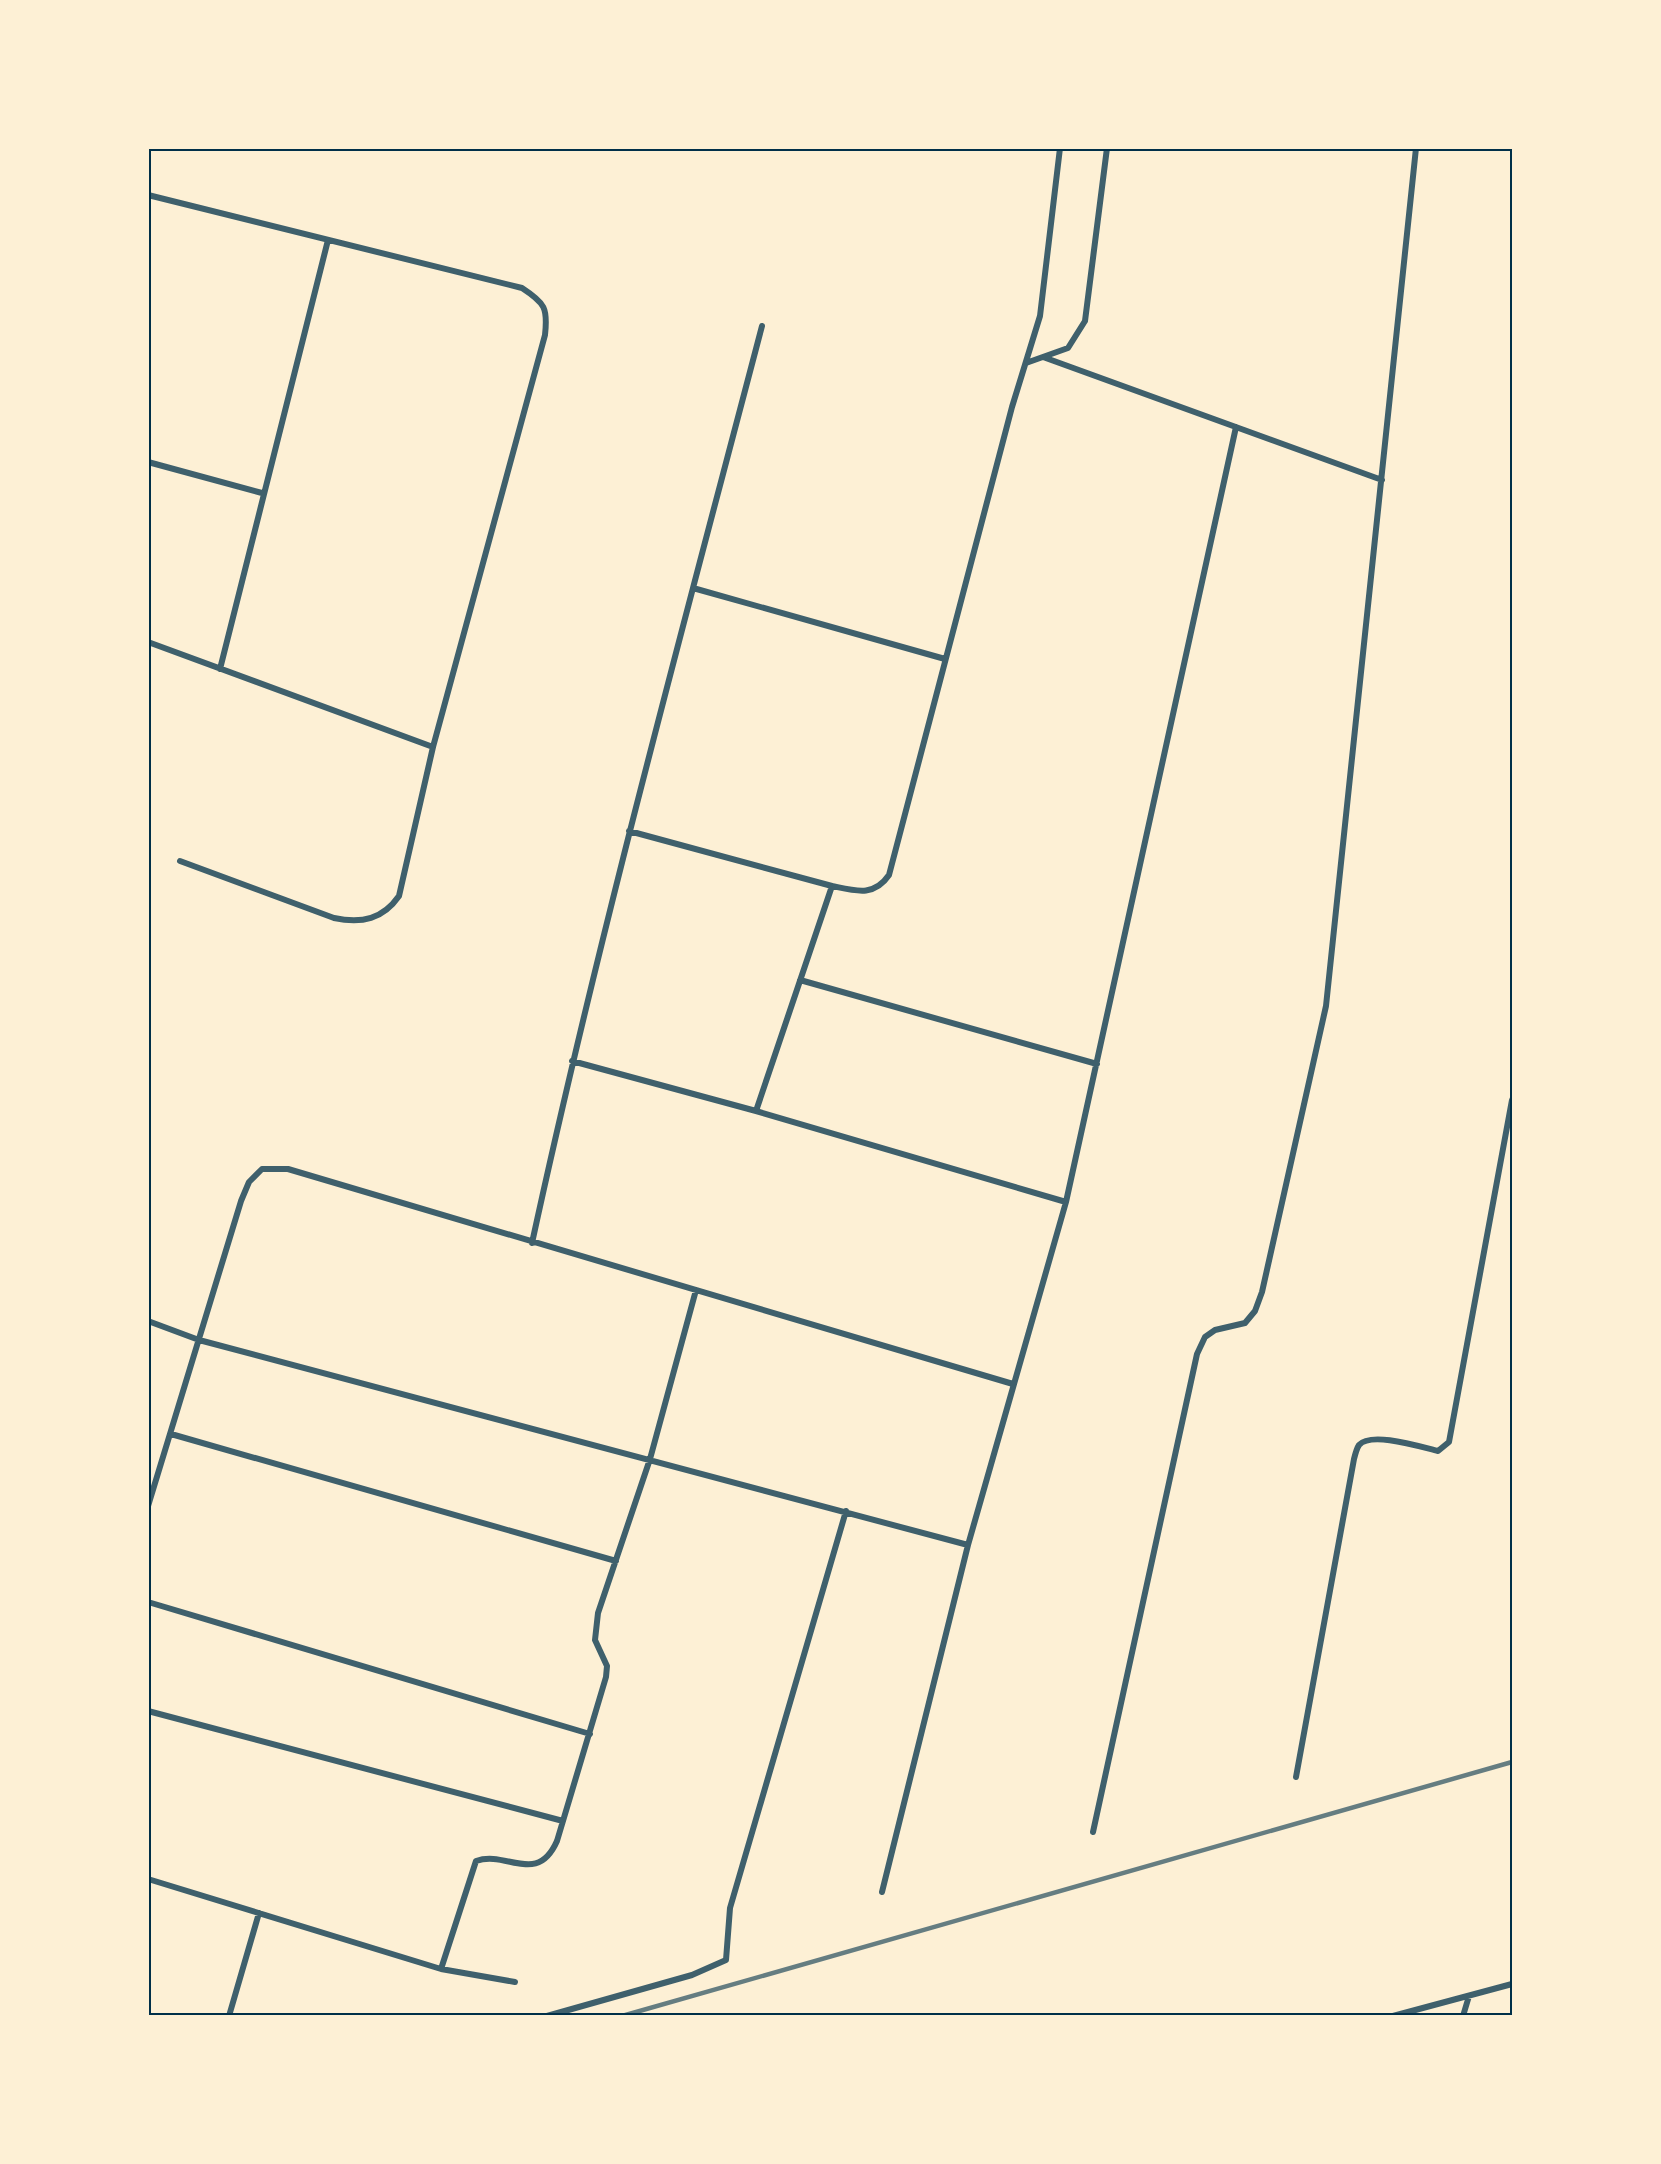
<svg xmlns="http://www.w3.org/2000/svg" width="1661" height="2164" font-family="'Roboto Serif',serif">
	<rect width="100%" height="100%" fill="#fdf0d5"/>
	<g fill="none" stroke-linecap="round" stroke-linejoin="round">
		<path stroke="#3f606c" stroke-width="6" d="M 148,195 L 522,288 C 545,303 548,308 545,335 L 433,747 L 399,896 C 383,919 362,924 334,918 L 180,861
			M 1043,357 L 1382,480
			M 1026,363 L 1068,348 L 1085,321 L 1107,148
			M 148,462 L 262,493
			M 693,588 L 945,659
			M 148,642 L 433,747
			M 220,669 L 328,240
			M 629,831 L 832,886
			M 800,980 L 1097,1064
			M 572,1061 L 756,1111 L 1066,1202
			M 756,1111 L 832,886 C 856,891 874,897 889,875 L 1012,407 L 1040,316 L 1060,148
			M 532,1243 C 599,935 682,631 762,326
			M 148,1321 L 199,1340 L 968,1545
			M 171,1434 L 616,1561
			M 148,1506 L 241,1201 L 249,1182 L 262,1169 L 288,1169 L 1013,1384
			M 148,1602 L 590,1734
			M 148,1711 L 563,1821
			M 1296,1777 L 1354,1459 C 1355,1455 1357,1448 1359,1445 C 1371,1431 1421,1447 1438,1451 L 1449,1442 L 1512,1100
			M 1093,1832 L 1197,1354 L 1205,1337 L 1215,1330 L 1245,1323 L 1255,1311 L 1262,1292 L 1326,1006 L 1416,148
			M 148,1879 L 441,1969 L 515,1982
			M 882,1892 L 968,1545 L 1066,1202 L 1236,427
			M 441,1969 L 476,1861 C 507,1850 537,1886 557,1841 L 606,1677 L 607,1666 L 595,1640 L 598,1613 L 650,1459 L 696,1290
			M 229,2016 L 259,1913
			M 547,2016 L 692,1975 L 726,1960 L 730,1908 L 846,1511
			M 1393,2016 L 1512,1984
			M 1463,2016 L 1469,1996"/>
		<path stroke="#657d81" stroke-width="4.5" d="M 622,2016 L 1512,1762"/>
	</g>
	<rect width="1661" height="2164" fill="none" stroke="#fdf0d5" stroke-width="300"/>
	<rect x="150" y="150" width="1361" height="1864" fill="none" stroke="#003049" stroke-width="2"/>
</svg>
